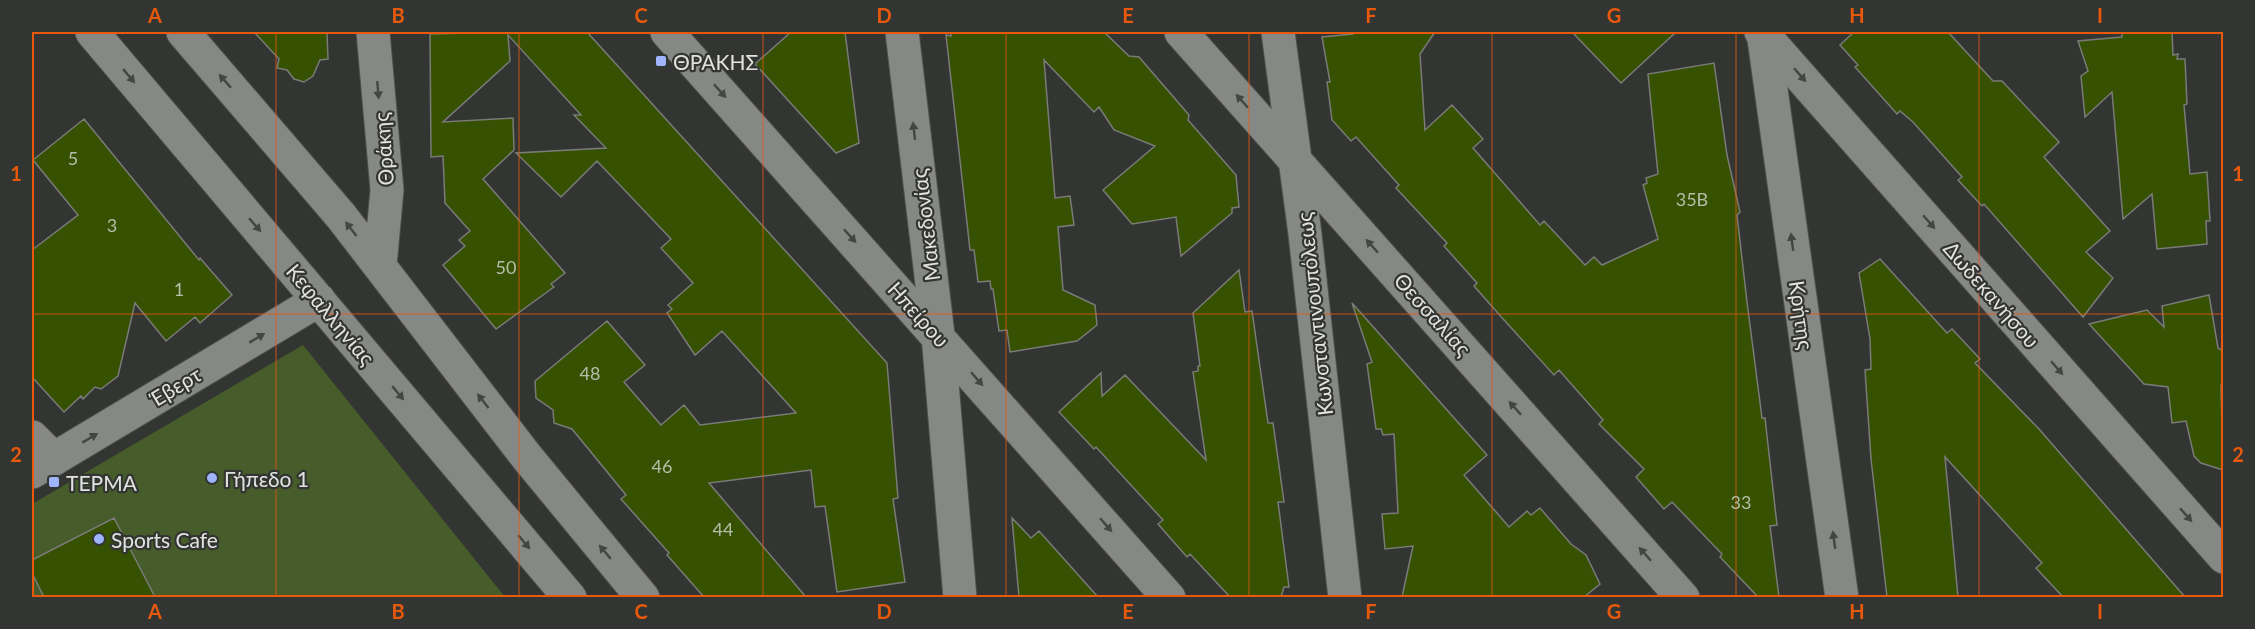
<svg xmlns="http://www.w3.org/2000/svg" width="2255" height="629" font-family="Lato,sans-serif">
	<rect width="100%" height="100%" fill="#333532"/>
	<path fill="#465c2a" d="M 303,345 L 505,597 L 32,597 L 32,504 Z"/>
	<path fill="#355101" stroke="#7a7b78" stroke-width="1.5" d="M 254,32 L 327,32 L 328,59 L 320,60 L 313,76 L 304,82 L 294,79 L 287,70 L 277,68 L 279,59 Z
		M 505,32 L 587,32 L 887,363 L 898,498 L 893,499 L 905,582 L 837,592 L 825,506 L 815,507 L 811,470 L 709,483 L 806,597 L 704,597 L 667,555 L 669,553 L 621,499 L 626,495 L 572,429 L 554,423 L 553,410 L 536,398 L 535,381 L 607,321 L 645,365 L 624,382 L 661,425 L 684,405 L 700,425 L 796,413 L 722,331 L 695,355 L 667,313 L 672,309 L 668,305 L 693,283 L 661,248 L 671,239 L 597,161 L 561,197 L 516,153 L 606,148 L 574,115 L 581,115 L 508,35 L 510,61 L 443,122 L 513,118 L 514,150 L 483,179 L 565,273 L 551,284 L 554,287 L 496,329 L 443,265 L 465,246 L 459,240 L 470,231 L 445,203 L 443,156 L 431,157 L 430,34 Z
		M 791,32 L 845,32 L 859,143 L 836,153 L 755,64 Z
		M 951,32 L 1104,32 L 1129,56 L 1139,57 L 1189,115 L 1188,120 L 1236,175 L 1239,207 L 1232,208 L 1232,213 L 1181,256 L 1176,217 L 1132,224 L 1103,190 L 1155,146 L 1114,130 L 1099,107 L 1094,112 L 1044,60 L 1055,198 L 1070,196 L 1074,225 L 1058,227 L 1063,290 L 1095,305 L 1097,325 L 1077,341 L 1010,352 L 1007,330 L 999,331 L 993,289 L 991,289 L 990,281 L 978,282 L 974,250 L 970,250 L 946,35 L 951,36 Z
		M 1353,32 L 1435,32 L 1420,54 L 1425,130 L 1452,105 L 1483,139 L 1473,148 L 1540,225 L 1544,221 L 1585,265 L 1594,257 L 1602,265 L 1658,239 L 1643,185 L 1647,183 L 1646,178 L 1658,174 L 1648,74 L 1714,63 L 1727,155 L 1740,212 L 1737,215 L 1747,302 L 1762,418 L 1765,418 L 1777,525 L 1770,526 L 1779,597 L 1758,597 L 1720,557 L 1722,554 L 1672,502 L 1664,509 L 1636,477 L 1644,469 L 1599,424 L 1603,420 L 1559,370 L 1554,375 L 1504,320 L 1474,286 L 1477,283 L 1444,246 L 1447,243 L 1396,188 L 1399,185 L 1356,137 L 1351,141 L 1332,120 L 1327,82 L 1330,82 L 1322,37 L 1353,34 Z
		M 1572,32 L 1676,32 L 1621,83 Z
		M 1854,32 L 1948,32 L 1993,81 L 2002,81 L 2059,142 L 2044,157 L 2110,231 L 2086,252 L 2113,278 L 2083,317 L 1984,204 L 1982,206 L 1958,180 L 1962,177 L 1913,122 L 1900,111 L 1897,114 L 1855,67 L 1858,65 L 1840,45 Z
		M 2122,32 L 2172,32 L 2173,55 L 2178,54 L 2177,59 L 2185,59 L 2187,104 L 2184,105 L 2190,174 L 2207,172 L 2210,221 L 2206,221 L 2207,244 L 2157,249 L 2152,194 L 2123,219 L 2112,92 L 2085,117 L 2081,76 L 2088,71 L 2078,41 L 2122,37 Z
		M 84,119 L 199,260 L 200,258 L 232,295 L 200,323 L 195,317 L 166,341 L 135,303 L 118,376 L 101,389 L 95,387 L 83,399 L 81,396 L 64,412 L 32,377 L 32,250 L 78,215 L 33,160 Z
		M 1880,259 L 1947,333 L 1952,329 L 1980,359 L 1975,363 L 2039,429 L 2185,597 L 2063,597 L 2036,568 L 2042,563 L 1945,457 L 1958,597 L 1887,597 L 1871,459 L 1865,370 L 1871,369 L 1870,339 L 1859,273 Z
		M 1239,270 L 1245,312 L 1252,311 L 1268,423 L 1273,423 L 1284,502 L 1278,502 L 1289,587 L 1284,587 L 1281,597 L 1230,597 L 1190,554 L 1187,557 L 1158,524 L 1163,520 L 1096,447 L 1094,449 L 1059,412 L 1101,373 L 1102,396 L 1125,375 L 1206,460 L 1193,372 L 1198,371 L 1198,366 L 1200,366 L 1193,313 Z
		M 2209,295 L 2218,348 L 2223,351 L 2223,384 L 2221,385 L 2223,470 L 2201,463 L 2194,456 L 2186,421 L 2172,423 L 2168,387 L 2144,384 L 2089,324 L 2147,310 L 2164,327 L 2162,306 Z
		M 1352,303 L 1487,455 L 1464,475 L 1509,527 L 1527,511 L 1531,515 L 1540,508 L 1571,544 L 1586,555 L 1600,584 L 1584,597 L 1402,597 L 1413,546 L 1385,549 L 1382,514 L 1398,513 L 1394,434 L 1383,435 L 1381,429 L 1376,429 L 1367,364 L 1372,362 Z
		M 114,518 L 155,597 L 44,597 L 32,573 L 32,560 Z
		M 1012,518 L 1031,538 L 1039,531 L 1098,597 L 1019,597 Z"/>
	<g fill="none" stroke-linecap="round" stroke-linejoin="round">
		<g stroke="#4f504e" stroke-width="35">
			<path id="minor" d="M 92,32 L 570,598
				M 183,32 L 341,216 L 526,456 L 643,598
				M 373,32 L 387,190 L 380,266
				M 667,32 L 1169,598
				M 902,32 L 938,335 L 960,598
				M 1181,32 L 1683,598
				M 1278,32 L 1305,234 L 1345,598
				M 1761,32 L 2224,557
				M 1763,32 L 1842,598
				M 32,437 L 54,459
				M 32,472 L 319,300"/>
		</g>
		<use href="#minor" stroke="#868885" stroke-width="33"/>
	</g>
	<defs><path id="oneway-solid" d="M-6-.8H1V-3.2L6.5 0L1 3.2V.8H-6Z" transform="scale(1.5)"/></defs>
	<g fill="#444643">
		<use href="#oneway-solid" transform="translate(1800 75) rotate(49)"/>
		<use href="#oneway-solid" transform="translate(129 76) rotate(50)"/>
		<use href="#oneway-solid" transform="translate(225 81) rotate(-131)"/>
		<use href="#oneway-solid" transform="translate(378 90) rotate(85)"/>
		<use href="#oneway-solid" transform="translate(720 91) rotate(48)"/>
		<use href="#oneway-solid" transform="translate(1242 101) rotate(-132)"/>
		<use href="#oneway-solid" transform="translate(914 131) rotate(-97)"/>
		<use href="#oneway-solid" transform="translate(1929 222) rotate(49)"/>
		<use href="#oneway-solid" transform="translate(255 225) rotate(49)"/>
		<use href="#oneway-solid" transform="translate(351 229) rotate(-128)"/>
		<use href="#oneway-solid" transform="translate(850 236) rotate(48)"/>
		<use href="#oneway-solid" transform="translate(1792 242) rotate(-98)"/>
		<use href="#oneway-solid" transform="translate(1372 246) rotate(-132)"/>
		<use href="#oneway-solid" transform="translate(257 338) rotate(-31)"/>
		<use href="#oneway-solid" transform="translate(2057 368) rotate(49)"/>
		<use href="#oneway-solid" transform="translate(977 379) rotate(49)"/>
		<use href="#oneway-solid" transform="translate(398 393) rotate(50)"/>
		<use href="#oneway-solid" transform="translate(483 401) rotate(-128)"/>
		<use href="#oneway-solid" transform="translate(1515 408) rotate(-132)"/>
		<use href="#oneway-solid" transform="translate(90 438) rotate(-31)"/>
		<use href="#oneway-solid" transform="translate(2186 515) rotate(49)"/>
		<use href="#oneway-solid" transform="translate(1106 525) rotate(49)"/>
		<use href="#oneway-solid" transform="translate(1834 540) rotate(-98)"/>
		<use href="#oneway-solid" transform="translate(524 542) rotate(50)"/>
		<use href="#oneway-solid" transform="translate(605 552) rotate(-130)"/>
		<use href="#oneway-solid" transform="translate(1645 554) rotate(-132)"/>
	</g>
	<path fill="none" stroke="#e8590c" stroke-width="1.5" stroke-opacity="0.55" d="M 276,32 L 276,598M 519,32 L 519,598M 763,32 L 763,598M 1006,32 L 1006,598M 1249,32 L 1249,598M 1492,32 L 1492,598M 1736,32 L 1736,598M 1979,32 L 1979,598M 32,314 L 2224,314"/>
	<g fill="#9eb4fd" stroke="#333532" stroke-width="2">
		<rect x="655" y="55" width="12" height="12" rx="3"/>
		<circle cx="212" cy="478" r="6"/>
		<rect x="48" y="476" width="12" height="12" rx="3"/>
		<circle cx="99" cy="539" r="6"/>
	</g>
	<g text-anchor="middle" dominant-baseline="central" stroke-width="4.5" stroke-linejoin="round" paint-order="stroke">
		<g font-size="18" fill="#b7bea9">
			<text x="73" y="158">5</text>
			<text x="1692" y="199">35Β</text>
			<text x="112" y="225">3</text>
			<text x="506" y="267">50</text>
			<text x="179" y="289">1</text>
			<text x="590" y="373">48</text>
			<text x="662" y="466">46</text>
			<text x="1741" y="502">33</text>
			<text x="723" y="529">44</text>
		</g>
		<g font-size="21" fill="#e2e3e1" stroke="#333532" text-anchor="start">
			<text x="673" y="61">ΘΡΑΚΗΣ</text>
			<text x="224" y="478">Γήπεδο 1</text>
			<text x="66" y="482">ΤΕΡΜΑ</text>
			<text x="111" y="539">Sports Cafe</text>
		</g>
		<g font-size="21" fill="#e2e3e1" stroke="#333532">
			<text transform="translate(383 149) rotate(-94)">Θράκης</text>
			<text transform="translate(925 225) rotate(-97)">Μακεδονίας</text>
			<text transform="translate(1992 294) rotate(49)">Δωδεκανήσου</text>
			<text transform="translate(331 314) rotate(50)">Κεφαλληνίας</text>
			<text transform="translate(919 314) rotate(48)">Ηπείρου</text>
			<text transform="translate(1314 314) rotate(-96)">Κωνσταντινουπόλεως</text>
			<text transform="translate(1433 314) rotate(48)">Θεσσαλίας</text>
			<text transform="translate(1802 315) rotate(82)">Κρήτης</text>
			<text transform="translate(175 386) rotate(-31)">Έβερτ</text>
		</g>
	</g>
	<rect width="2255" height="629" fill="none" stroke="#333532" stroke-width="66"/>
	<rect x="33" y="33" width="2189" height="563" fill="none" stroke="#e8590c" stroke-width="2"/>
	<g font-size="20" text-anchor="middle" font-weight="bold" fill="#e8590c">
		<text x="155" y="23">A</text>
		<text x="398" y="23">B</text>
		<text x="641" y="23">C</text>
		<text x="884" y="23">D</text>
		<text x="1128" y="23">E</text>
		<text x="1371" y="23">F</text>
		<text x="1614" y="23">G</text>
		<text x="1857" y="23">H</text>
		<text x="2100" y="23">I</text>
		<text x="16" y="181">1</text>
		<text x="2238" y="181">1</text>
		<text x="16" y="462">2</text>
		<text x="2238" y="462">2</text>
		<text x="155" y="619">A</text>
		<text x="398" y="619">B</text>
		<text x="641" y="619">C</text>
		<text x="884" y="619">D</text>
		<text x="1128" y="619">E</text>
		<text x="1371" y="619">F</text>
		<text x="1614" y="619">G</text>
		<text x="1857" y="619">H</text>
		<text x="2100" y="619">I</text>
	</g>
</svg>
